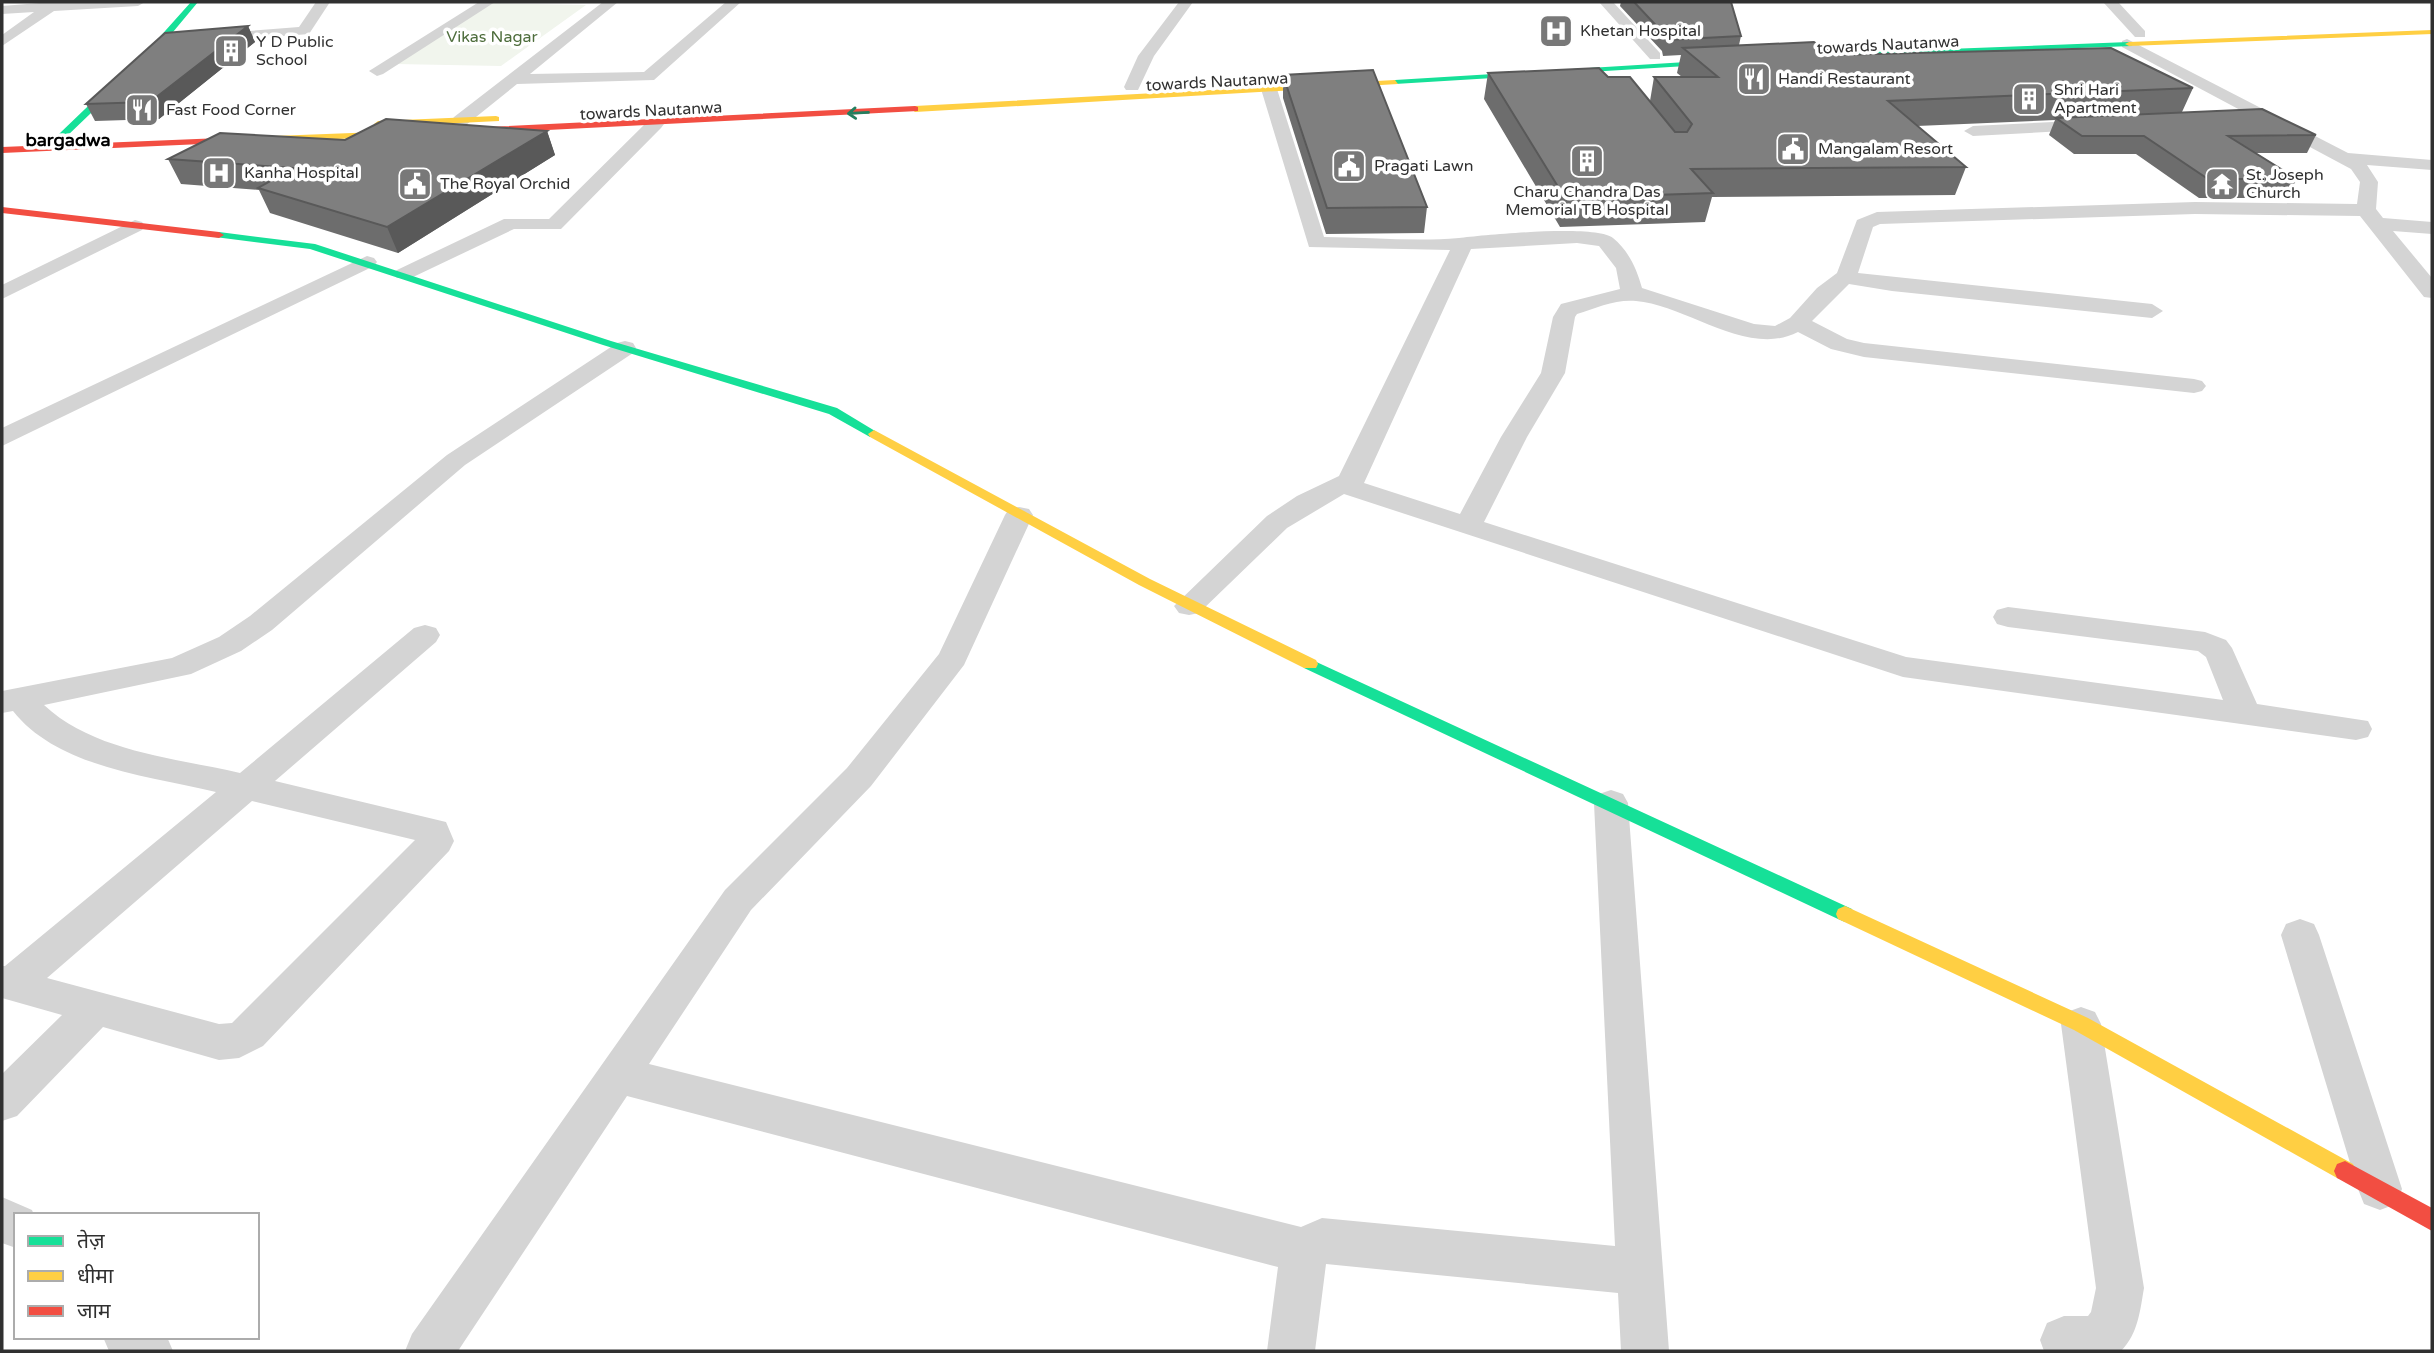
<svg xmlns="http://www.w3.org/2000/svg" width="2434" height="1353" font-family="'Varela Round','Noto Sans Devanagari',sans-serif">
	<rect width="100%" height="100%" fill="#fff"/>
	<path fill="#f1f5ed" d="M 490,3 L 586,5 L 501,66 L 395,64 Z"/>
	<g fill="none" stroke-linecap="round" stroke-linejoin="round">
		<path fill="#d4d4d4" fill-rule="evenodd" d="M 52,2 L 55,3 L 145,2 L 138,6 L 54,11 L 2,46 L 2,35 L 34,12 L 2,14 L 2,6 Z
			M 316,2 L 330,2 L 309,34 L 211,42 L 204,38 L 211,34 L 299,27 Z
			M 479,2 L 495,2 L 383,74 L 377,76 L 369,71 Z
			M 603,2 L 618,2 L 530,74 L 644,72 L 726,2 L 741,2 L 654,80 L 517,84 L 466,125 L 454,125 L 451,121 L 454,117 Z
			M 1179,2 L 1193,2 L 1154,56 L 1138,90 L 1126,90 L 1124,87 L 1138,56 Z
			M 1599,2 L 1613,2 L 1660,53 L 1660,59 L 1650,59 Z
			M 2103,2 L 2118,2 L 2145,31 L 2145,37 L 2135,37 Z
			M 2127,39 L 2348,153 L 2432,160 L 2432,170 L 2367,165 L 2378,182 L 2376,209 L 2383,218 L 2432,222 L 2432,234 L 2393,231 L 2432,278 L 2432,298 L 2424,297 L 2360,216 L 2195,214 L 1880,224 L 1873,227 L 1858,273 L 2152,304 L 2163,311 L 2152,318 L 1892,291 L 1849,284 L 1812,321 L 1847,339 L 1864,343 L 2194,379 L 2202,381 L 2206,386 L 2202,391 L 2194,393 L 1864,357 L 1831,349 L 1798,332 C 1748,358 1686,305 1636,301 C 1616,299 1596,308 1577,314 L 1575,317 L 1565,373 L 1527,437 L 1484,522 L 1906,657 L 2223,700 L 2206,657 L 2198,651 L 2008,627 L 1997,624 L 1993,617 L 1997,610 L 2008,607 L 2205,632 L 2226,640 L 2232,648 L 2257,704 L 2368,721 L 2372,729 L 2368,737 L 2356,740 L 1903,677 L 1344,494 L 1287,528 L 1199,613 L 1189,615 L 1179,613 L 1174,606 L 1267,516 L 1297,496 L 1339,476 L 1450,250 L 1309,247 L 1261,89 L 1263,86 L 1269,84 L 1277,89 L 1324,237 C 1368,237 1415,242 1459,238 C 1485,235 1596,224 1613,238 C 1629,251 1637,270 1642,288 L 1754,324 L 1775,326 L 1790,318 L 1817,288 L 1837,273 L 1857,220 L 1877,212 L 2195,202 L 2357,204 L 2360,182 L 2351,169 L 2122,47 L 2122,41 ZM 1577,243 L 1599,246 L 1616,268 L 1620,289 L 1561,304 L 1553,317 L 1541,373 L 1501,437 L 1460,514 L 1364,483 L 1471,249 Z
			M 655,119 L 661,120 L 664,124 L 661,128 L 561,229 L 514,229 L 411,278 L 397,278 L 393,274 L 397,270 L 504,219 L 549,219 L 649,120 Z
			M 2095,120 L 2104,125 L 2101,129 L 1973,136 L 1964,131 L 1973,126 Z
			M 135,220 L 142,222 L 145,226 L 142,230 L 2,299 L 2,285 Z
			M 367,256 L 374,258 L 377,262 L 374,266 L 2,446 L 2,428 Z
			M 625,341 L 633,343 L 636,348 L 633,353 L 465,465 L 272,630 L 241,651 L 191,674 L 44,705 C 94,752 176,758 240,773 L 414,628 L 425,625 L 436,628 L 440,635 L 436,642 L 275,781 L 446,822 L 454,841 L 449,851 L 263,1046 L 239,1058 L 219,1060 L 103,1027 L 17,1116 L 2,1121 L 2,1074 L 62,1015 L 2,998 L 2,966 L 5,966 L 216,792 C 150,776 58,768 13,711 L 2,713 L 2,691 L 172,658 L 219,637 L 250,616 L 447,455 L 617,343 ZM 252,801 L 415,840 L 232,1023 L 219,1024 L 47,978 Z
			M 1019,507 L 1029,509 L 1033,515 L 964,665 L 871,786 L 751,910 L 649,1064 L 1301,1227 L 1322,1218 L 1615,1246 L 1594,803 L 1599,794 L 1611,790 L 1623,794 L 1628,803 L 1669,1351 L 1621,1351 L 1618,1293 L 1326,1264 L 1315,1351 L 1267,1351 L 1278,1267 L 627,1096 L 458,1351 L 405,1351 L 412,1334 L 725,890 L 847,768 L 939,654 L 1005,515 L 1009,509 Z
			M 2300,919 L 2314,924 L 2319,935 L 2402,1189 L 2396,1204 L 2380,1210 L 2364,1204 L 2358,1189 L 2281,935 L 2286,924 Z
			M 2081,1007 L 2095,1012 L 2101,1024 L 2144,1288 C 2140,1311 2138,1334 2121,1351 L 2044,1351 L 2040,1340 L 2047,1323 L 2064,1316 L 2088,1316 L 2091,1312 L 2096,1288 L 2061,1024 L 2067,1012 Z
			M 2,1197 L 32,1210 L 34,1215 L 16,1215 L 16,1248 L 2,1243 Z
			M 103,1337 L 167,1337 L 173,1351 L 109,1351 Z"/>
		<path fill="#16e098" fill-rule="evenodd" d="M 191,2 L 198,2 L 163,44 L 66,137 L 48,150 L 42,150 L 42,146 L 60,133 L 157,40 Z
			M 2129,42 L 2132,46 L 1815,58 L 1395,84 L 1391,82 L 1395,80 L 1815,54 Z
			M 219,232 L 315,244 L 611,341 L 837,408 L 880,434 L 878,437 L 870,437 L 829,414 L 603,345 L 310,249 L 215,237 L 214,235 Z
			M 1310,659 L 1852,909 L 1854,914 L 1852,919 L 1845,922 L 1838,919 L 1304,668 L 1302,664 L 1304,660 Z"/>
		<path fill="#ffcf43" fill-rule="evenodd" d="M 2432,30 L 2432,34 L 2129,46 L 2125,44 L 2129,42 Z
			M 1395,80 L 1398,84 L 915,112 L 911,109 L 915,106 Z
			M 496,116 L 499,117 L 499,121 L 378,127 L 374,124 L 378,121 Z
			M 405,131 L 408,132 L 408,136 L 221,144 L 217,141 L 221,138 Z
			M 874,430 L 1150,579 L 1316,660 L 1318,664 L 1316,668 L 1304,668 L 1139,585 L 870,437 L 868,434 Z
			M 1845,906 L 2088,1018 L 2353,1164 L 2356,1171 L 2353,1178 L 2345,1181 L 2337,1178 L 2074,1030 L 1838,919 L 1836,914 L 1838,909 Z"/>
		<path fill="#f24e42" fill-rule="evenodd" d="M 915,106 L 918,107 L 918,111 L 469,134 L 465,131 L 469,128 Z
			M 221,138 L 224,139 L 224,143 L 2,153 L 2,147 Z
			M 2,207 L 219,232 L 224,235 L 219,238 L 2,213 Z
			M 2345,1161 L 2432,1208 L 2432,1231 L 2337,1178 L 2334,1171 L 2337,1164 Z"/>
	</g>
	<path fill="#6d6d6d" d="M 1621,2 L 1731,2 L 1741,36 L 1739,45 L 1835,55 L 2193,88 L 2182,112 L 2316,135 L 2307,153 L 2256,153 L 2297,179 L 2286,198 L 2199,198 L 2136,154 L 2074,154 L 2049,135 L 2055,120 L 1917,126 L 1966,167 L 1955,195 L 1712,197 L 1705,222 L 1560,227 L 1484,99 L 1488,73 L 1608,77 L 1650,101 L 1654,77 L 1682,77 L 1677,73 L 1681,55 L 1663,56 L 1662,51 L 1620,6 Z
		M 248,26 L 255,42 L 159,119 L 95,121 L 86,104 Z
		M 1283,75 L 1427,207 L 1424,233 L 1326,234 L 1283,98 Z
		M 547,131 L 555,155 L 398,253 L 270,213 L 259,190 L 181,184 L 168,159 L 345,140 Z"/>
	<path fill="#595959" d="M 248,26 L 255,42 L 159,119 L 150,102 Z
		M 547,131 L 555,155 L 398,253 L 387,227 Z"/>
	<path fill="#7f7f7f" stroke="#595959" stroke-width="2" d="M 1634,2 L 1731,2 L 1741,36 L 1666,40 L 1665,35 Z
		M 248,26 L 150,102 L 86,104 L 165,33 Z
		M 1814,42 L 1835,55 L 2111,48 L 2193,88 L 1888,101 L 1966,167 L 1691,169 L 1713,193 L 1565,198 L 1488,73 L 1599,68 L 1608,77 L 1630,77 L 1675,132 L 1687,132 L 1692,124 L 1654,77 L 1718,77 L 1683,48 Z
		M 1373,70 L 1427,207 L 1327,208 L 1283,75 Z
		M 2262,109 L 2316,135 L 2228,136 L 2297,179 L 2208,179 L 2144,136 L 2082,136 L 2056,118 Z
		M 386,119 L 547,131 L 387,227 L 258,188 L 294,168 L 168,159 L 220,133 L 345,140 Z"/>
	<defs><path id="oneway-shaft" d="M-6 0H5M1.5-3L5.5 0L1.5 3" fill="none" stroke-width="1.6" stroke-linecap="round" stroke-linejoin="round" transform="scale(1.75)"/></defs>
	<use stroke="#247f5f" href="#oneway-shaft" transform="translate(858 113) rotate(177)"/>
	<defs>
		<g id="hospital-square" transform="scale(1.75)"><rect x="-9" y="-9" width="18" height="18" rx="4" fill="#787878" stroke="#fff"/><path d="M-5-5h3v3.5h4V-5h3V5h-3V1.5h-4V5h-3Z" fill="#fff"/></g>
		<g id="building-square" transform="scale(1.75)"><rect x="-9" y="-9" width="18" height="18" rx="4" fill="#787878" stroke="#fff"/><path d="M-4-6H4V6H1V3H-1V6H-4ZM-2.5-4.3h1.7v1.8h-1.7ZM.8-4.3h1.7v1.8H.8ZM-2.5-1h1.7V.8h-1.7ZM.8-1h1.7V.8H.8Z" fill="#fff"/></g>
		<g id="restaurant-square" transform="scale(1.75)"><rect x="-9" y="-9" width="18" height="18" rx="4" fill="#787878" stroke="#fff"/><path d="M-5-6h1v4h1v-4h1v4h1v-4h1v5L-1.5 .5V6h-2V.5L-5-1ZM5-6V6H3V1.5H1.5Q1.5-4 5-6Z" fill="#fff"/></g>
		<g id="civic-square" transform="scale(1.75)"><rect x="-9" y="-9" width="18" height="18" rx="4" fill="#787878" stroke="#fff"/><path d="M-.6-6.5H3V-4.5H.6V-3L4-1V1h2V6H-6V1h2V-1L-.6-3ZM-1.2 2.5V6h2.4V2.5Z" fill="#fff"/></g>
		<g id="temple-square" transform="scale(1.75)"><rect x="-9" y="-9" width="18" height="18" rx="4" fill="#787878" stroke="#fff"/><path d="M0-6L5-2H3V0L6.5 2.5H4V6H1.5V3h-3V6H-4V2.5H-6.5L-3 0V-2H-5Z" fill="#fff"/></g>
	</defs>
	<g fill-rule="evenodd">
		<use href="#hospital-square" x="1556" y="31"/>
		<use href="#building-square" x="231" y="51"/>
		<use href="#restaurant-square" x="1754" y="79"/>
		<use href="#building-square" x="2029" y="99"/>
		<use href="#restaurant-square" x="142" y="110"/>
		<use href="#civic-square" x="1793" y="149"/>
		<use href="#building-square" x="1587" y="161"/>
		<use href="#civic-square" x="1349" y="166"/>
		<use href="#hospital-square" x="219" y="173"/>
		<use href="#civic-square" x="415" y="184"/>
		<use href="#temple-square" x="2222" y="184"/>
	</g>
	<g text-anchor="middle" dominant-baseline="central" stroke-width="7" stroke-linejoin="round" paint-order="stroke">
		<g font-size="16" fill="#303030" stroke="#fff" text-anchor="start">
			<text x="1580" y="31">Khetan Hospital</text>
			<text x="256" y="42">Y D Public<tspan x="256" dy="18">School</tspan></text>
			<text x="1778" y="79">Handi Restaurant</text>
			<text x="2054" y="90">Shri Hari<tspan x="2054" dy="18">Apartment</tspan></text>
			<text x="166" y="110">Fast Food Corner</text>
			<text x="1818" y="149">Mangalam Resort</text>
			<text x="1374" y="166">Pragati Lawn</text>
			<text x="244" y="173">Kanha Hospital</text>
			<text x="2246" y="175">St. Joseph<tspan x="2246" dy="18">Church</tspan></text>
			<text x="440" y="184">The Royal Orchid</text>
			<text x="1587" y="192" text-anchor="middle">Charu Chandra Das<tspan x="1587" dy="18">Memorial TB Hospital</tspan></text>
		</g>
		<g font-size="16" fill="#4e6d3c" stroke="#fff">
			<text x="492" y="37">Vikas Nagar</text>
		</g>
		<g font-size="16" fill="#303030" stroke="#fff">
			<text transform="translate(1888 45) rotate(-3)">towards Nautanwa</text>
			<text transform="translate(1217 82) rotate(-3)">towards Nautanwa</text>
			<text transform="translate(651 111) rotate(-3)">towards Nautanwa</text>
		</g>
		<g font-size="18" font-weight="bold" fill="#000" stroke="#fff">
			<text x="68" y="140">bargadwa</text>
		</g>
	</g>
	<rect width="2434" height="1353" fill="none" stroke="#303030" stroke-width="7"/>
	<rect x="14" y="1213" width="245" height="126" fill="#ffffff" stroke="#acacac" stroke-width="2"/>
	<rect x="28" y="1236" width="35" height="10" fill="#16e098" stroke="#acacac" stroke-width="2"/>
	<text x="77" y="1248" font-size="21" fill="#303030">तेज़</text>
	<rect x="28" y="1271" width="35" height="10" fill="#ffcf43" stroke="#acacac" stroke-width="2"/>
	<text x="77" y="1283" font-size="21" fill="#303030">धीमा</text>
	<rect x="28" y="1306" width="35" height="10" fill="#f24e42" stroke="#acacac" stroke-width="2"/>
	<text x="77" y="1318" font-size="21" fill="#303030">जाम</text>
</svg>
